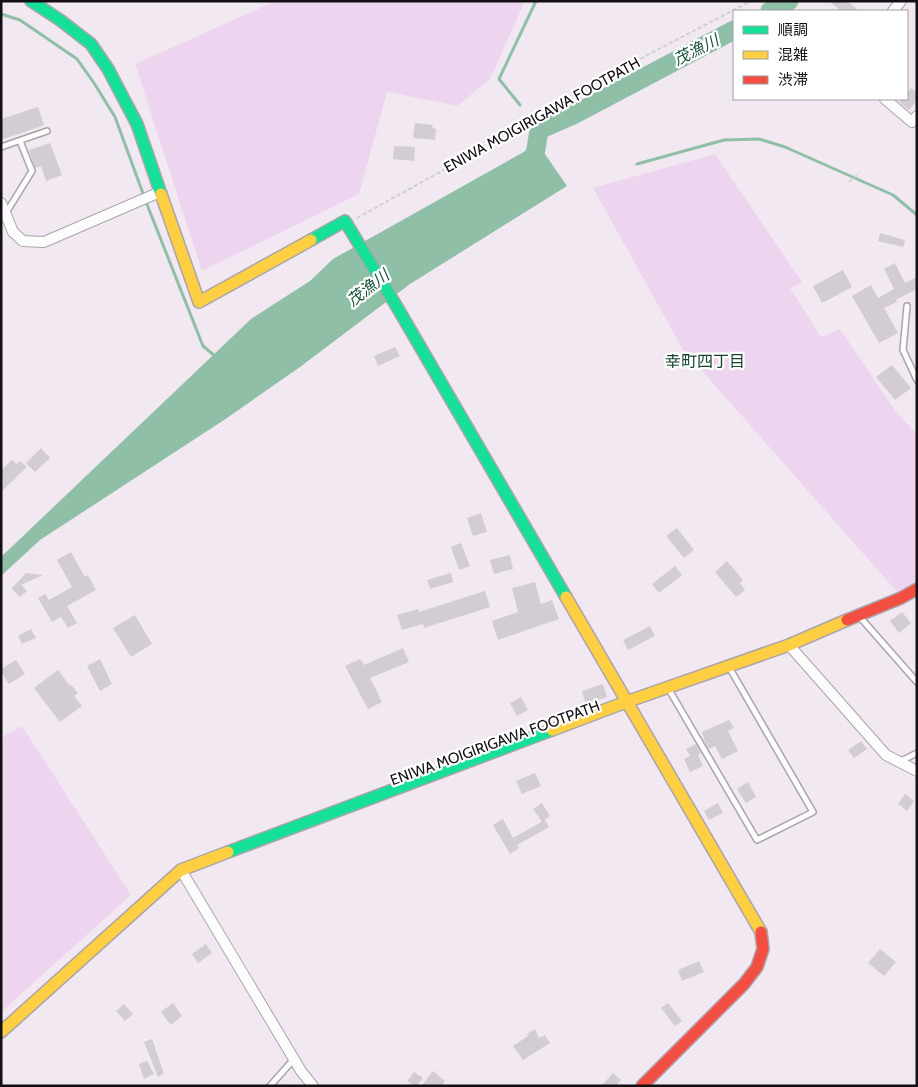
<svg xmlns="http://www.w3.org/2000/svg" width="918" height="1087" font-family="Cabin,'Noto Sans JP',sans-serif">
	<rect width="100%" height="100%" fill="#f1e8f1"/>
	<path fill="#eed5ef" d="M 276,1 L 525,1 L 490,79 L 457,106 L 387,92 L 359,194 L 202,271 L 135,64 Z
		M 715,154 L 802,282 L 790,288 L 821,337 L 840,329 L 896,412 L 917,434 L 917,581 L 898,593 L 682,348 L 593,188 Z
		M 22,726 L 131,895 L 1,1012 L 1,738 Z"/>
	<path fill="#90bfa8" d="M 538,144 L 567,186 L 410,284 L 300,367 L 224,420 L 40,540 L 1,576 L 1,557 L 251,319 L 310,281 L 333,259 Z"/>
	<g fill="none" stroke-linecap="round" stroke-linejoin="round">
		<path stroke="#90bfa8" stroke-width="3" d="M 1,14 L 20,20 L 77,59 L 94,83 L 115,117 L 148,207 L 203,346 L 215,356
			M 520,105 L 499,79 L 536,1
			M 637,164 L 724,140 L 759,139 L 785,147 L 893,195 L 917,215"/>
		<path stroke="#90bfa8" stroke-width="19" d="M 770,11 L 789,1
			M 530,167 L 536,149 L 539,130 L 573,115 L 734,30"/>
	</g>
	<path fill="#d3ccd3" d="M 829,1 L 847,1 L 859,11 L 841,11 Z
		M 911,88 L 917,92 L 917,100 L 909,110 L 899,102 L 902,99 L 907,99 L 907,93 Z
		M 38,107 L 44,125 L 1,140 L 1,119 Z
		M 415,123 L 433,125 L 432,128 L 436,129 L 435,140 L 413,138 Z
		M 50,143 L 62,175 L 46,181 L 41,166 L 35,168 L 29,150 Z
		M 394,146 L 415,147 L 414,161 L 393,159 Z
		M 880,233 L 905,240 L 903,247 L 878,241 Z
		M 895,263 L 905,283 L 917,277 L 917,289 L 896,300 L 897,302 L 884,308 L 898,333 L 879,343 L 852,296 L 871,285 L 878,298 L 894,289 L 884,269 Z
		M 843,270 L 852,287 L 822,303 L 813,286 Z
		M 395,347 L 400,356 L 378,366 L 374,356 Z
		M 892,365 L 911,388 L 895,400 L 876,377 Z
		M 41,448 L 50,458 L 35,472 L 26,463 Z
		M 12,460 L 17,464 L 20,461 L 27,467 L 1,492 L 1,470 Z
		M 481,513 L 487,532 L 473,536 L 467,518 Z
		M 677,528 L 694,550 L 684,558 L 666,536 Z
		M 461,543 L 470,566 L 459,570 L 451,547 Z
		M 71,552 L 85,577 L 88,575 L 96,590 L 67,606 L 77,623 L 68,628 L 61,617 L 52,622 L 38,598 L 45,594 L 49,600 L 72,587 L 57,560 Z
		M 510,555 L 513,569 L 494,574 L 490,560 Z
		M 727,561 L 743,580 L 740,583 L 745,590 L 736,597 L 715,572 Z
		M 675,566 L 682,575 L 659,593 L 652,584 Z
		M 26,573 L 43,575 L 21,585 L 27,591 L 20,597 L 12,589 L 11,589 Z
		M 451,573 L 453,582 L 430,589 L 427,580 Z
		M 535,582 L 541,604 L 552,600 L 559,619 L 498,640 L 492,621 L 518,612 L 512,588 Z
		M 485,591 L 490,607 L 424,628 L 423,624 L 402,630 L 397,615 L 418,609 L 419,612 Z
		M 902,612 L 911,623 L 899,633 L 890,621 Z
		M 135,615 L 152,644 L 131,657 L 113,628 Z
		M 650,626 L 655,636 L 628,650 L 623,640 Z
		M 31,629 L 36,638 L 22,644 L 18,636 Z
		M 403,648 L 409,662 L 370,678 L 382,702 L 368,709 L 345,666 L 360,659 L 364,665 Z
		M 100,659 L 112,684 L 100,691 L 87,666 Z
		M 16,660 L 25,674 L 9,684 L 1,672 L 1,669 Z
		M 58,670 L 70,686 L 71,685 L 78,693 L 74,696 L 82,706 L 60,722 L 34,688 Z
		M 603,684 L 607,697 L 586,704 L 582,691 Z
		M 521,697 L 528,710 L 517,716 L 510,703 Z
		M 729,720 L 734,728 L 728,731 L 738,751 L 722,759 L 715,746 L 709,749 L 703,739 L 704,738 L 702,732 Z
		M 861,741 L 867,749 L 854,758 L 848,750 Z
		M 696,744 L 701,753 L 698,755 L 703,766 L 690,772 L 684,759 L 690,756 L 686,749 Z
		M 535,773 L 541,786 L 522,794 L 516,781 Z
		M 748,782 L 756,797 L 746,803 L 737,789 Z
		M 905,794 L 914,801 L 907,811 L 898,804 Z
		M 542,803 L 550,816 L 542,822 L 533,809 Z
		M 718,803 L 723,813 L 709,820 L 704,811 Z
		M 503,819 L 513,838 L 545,820 L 549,827 L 517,845 L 519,848 L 510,854 L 493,825 Z
		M 206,944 L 212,953 L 198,963 L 192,954 Z
		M 880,949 L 896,962 L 884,976 L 868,963 Z
		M 699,961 L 704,972 L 682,981 L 678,970 Z
		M 173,1003 L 182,1016 L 171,1025 L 161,1012 Z
		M 668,1003 L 682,1021 L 675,1026 L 661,1008 Z
		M 124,1004 L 133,1014 L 125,1021 L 116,1011 Z
		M 535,1029 L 539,1038 L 545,1035 L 550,1043 L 523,1060 L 513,1046 L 528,1036 L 527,1034 Z
		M 152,1039 L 164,1074 L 158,1077 L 144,1042 Z
		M 147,1061 L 154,1074 L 144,1079 L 139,1064 Z
		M 433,1071 L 445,1081 L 442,1086 L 421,1086 Z
		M 414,1072 L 423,1078 L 417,1086 L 414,1086 L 407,1081 Z
		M 613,1073 L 621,1080 L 616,1086 L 601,1086 Z"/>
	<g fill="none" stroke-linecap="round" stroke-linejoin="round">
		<g stroke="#aba4ab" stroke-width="8">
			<path id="lane" d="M 1,147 L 47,131
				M 6,213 L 32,171 L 20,141
				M 907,306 L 903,350 L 917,380
				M 859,616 L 917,682
				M 668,688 L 757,840 L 813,812 L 729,667
				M 899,762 L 917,753
				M 270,1086 L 294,1059"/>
		</g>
		<g stroke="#aba4ab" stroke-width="12">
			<path id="street" d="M 893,11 L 901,1
				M 885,99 L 912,122 L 917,116
				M 1,203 L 13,232 L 23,241 L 44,242 L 160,192
				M 789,645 L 886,755 L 917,771
				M 181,870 L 301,1071 L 313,1086"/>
		</g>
		<g stroke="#aba4ab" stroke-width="14">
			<path id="fast" d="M 31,1 L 60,20 L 91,44 L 108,69 L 137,124 L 161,194
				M 311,240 L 345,221 L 397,307 L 566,597
				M 228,852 L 552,730"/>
		</g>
		<g stroke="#aba4ab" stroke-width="14">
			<path id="slow" d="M 161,194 L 199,302 L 311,240
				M 566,597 L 761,932
				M 552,730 L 626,702 L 789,645 L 847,620
				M 1,1032 L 181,870 L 228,852"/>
		</g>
		<g stroke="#aba4ab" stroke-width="14">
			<path id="jam" d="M 847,620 L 901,598 L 917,589
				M 642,1086 L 744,984 L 757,967 L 763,949 L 761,932"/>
		</g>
		<path stroke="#d1ced1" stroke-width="2" stroke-dasharray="4 2.5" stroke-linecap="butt" d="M 849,182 L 859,173
			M 357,218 L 449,167 L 532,117 L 655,51 L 751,1"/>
		<use href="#lane" stroke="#fdfcfd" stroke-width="5"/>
		<use href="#street" stroke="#fdfcfd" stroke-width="10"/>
		<use href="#fast" stroke="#16e098" stroke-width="11"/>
		<use href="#slow" stroke="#ffcf43" stroke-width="11"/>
		<use href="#jam" stroke="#f24e42" stroke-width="11"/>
	</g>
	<g text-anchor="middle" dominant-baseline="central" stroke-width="4.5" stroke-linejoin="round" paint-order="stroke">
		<g font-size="15" fill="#140f14" stroke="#fff">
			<text transform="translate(542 115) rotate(-29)">ENIWA MOIGIRIGAWA FOOTPATH</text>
			<text transform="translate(495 743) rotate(-20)">ENIWA MOIGIRIGAWA FOOTPATH</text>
		</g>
		<g font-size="16" font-style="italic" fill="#1c5339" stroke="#fff">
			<text transform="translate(696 50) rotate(-27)">茂漁川</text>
			<text transform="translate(368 288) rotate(-38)">茂漁川</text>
		</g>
		<g font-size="16" fill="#18432e" stroke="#fff">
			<text x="705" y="361">幸町四丁目</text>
		</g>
	</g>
	<rect width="918" height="1087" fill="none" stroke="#140f14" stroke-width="5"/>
	<rect x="733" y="10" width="175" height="90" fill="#ffffff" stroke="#a19fa1"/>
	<rect x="743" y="26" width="25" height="8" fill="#16e098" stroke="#a19fa1"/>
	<text x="778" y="35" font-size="15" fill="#140f14">順調</text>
	<rect x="743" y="51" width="25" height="8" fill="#ffcf43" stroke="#a19fa1"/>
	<text x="778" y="60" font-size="15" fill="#140f14">混雑</text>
	<rect x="743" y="76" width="25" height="8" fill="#f24e42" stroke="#a19fa1"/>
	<text x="778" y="85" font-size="15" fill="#140f14">渋滞</text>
</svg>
